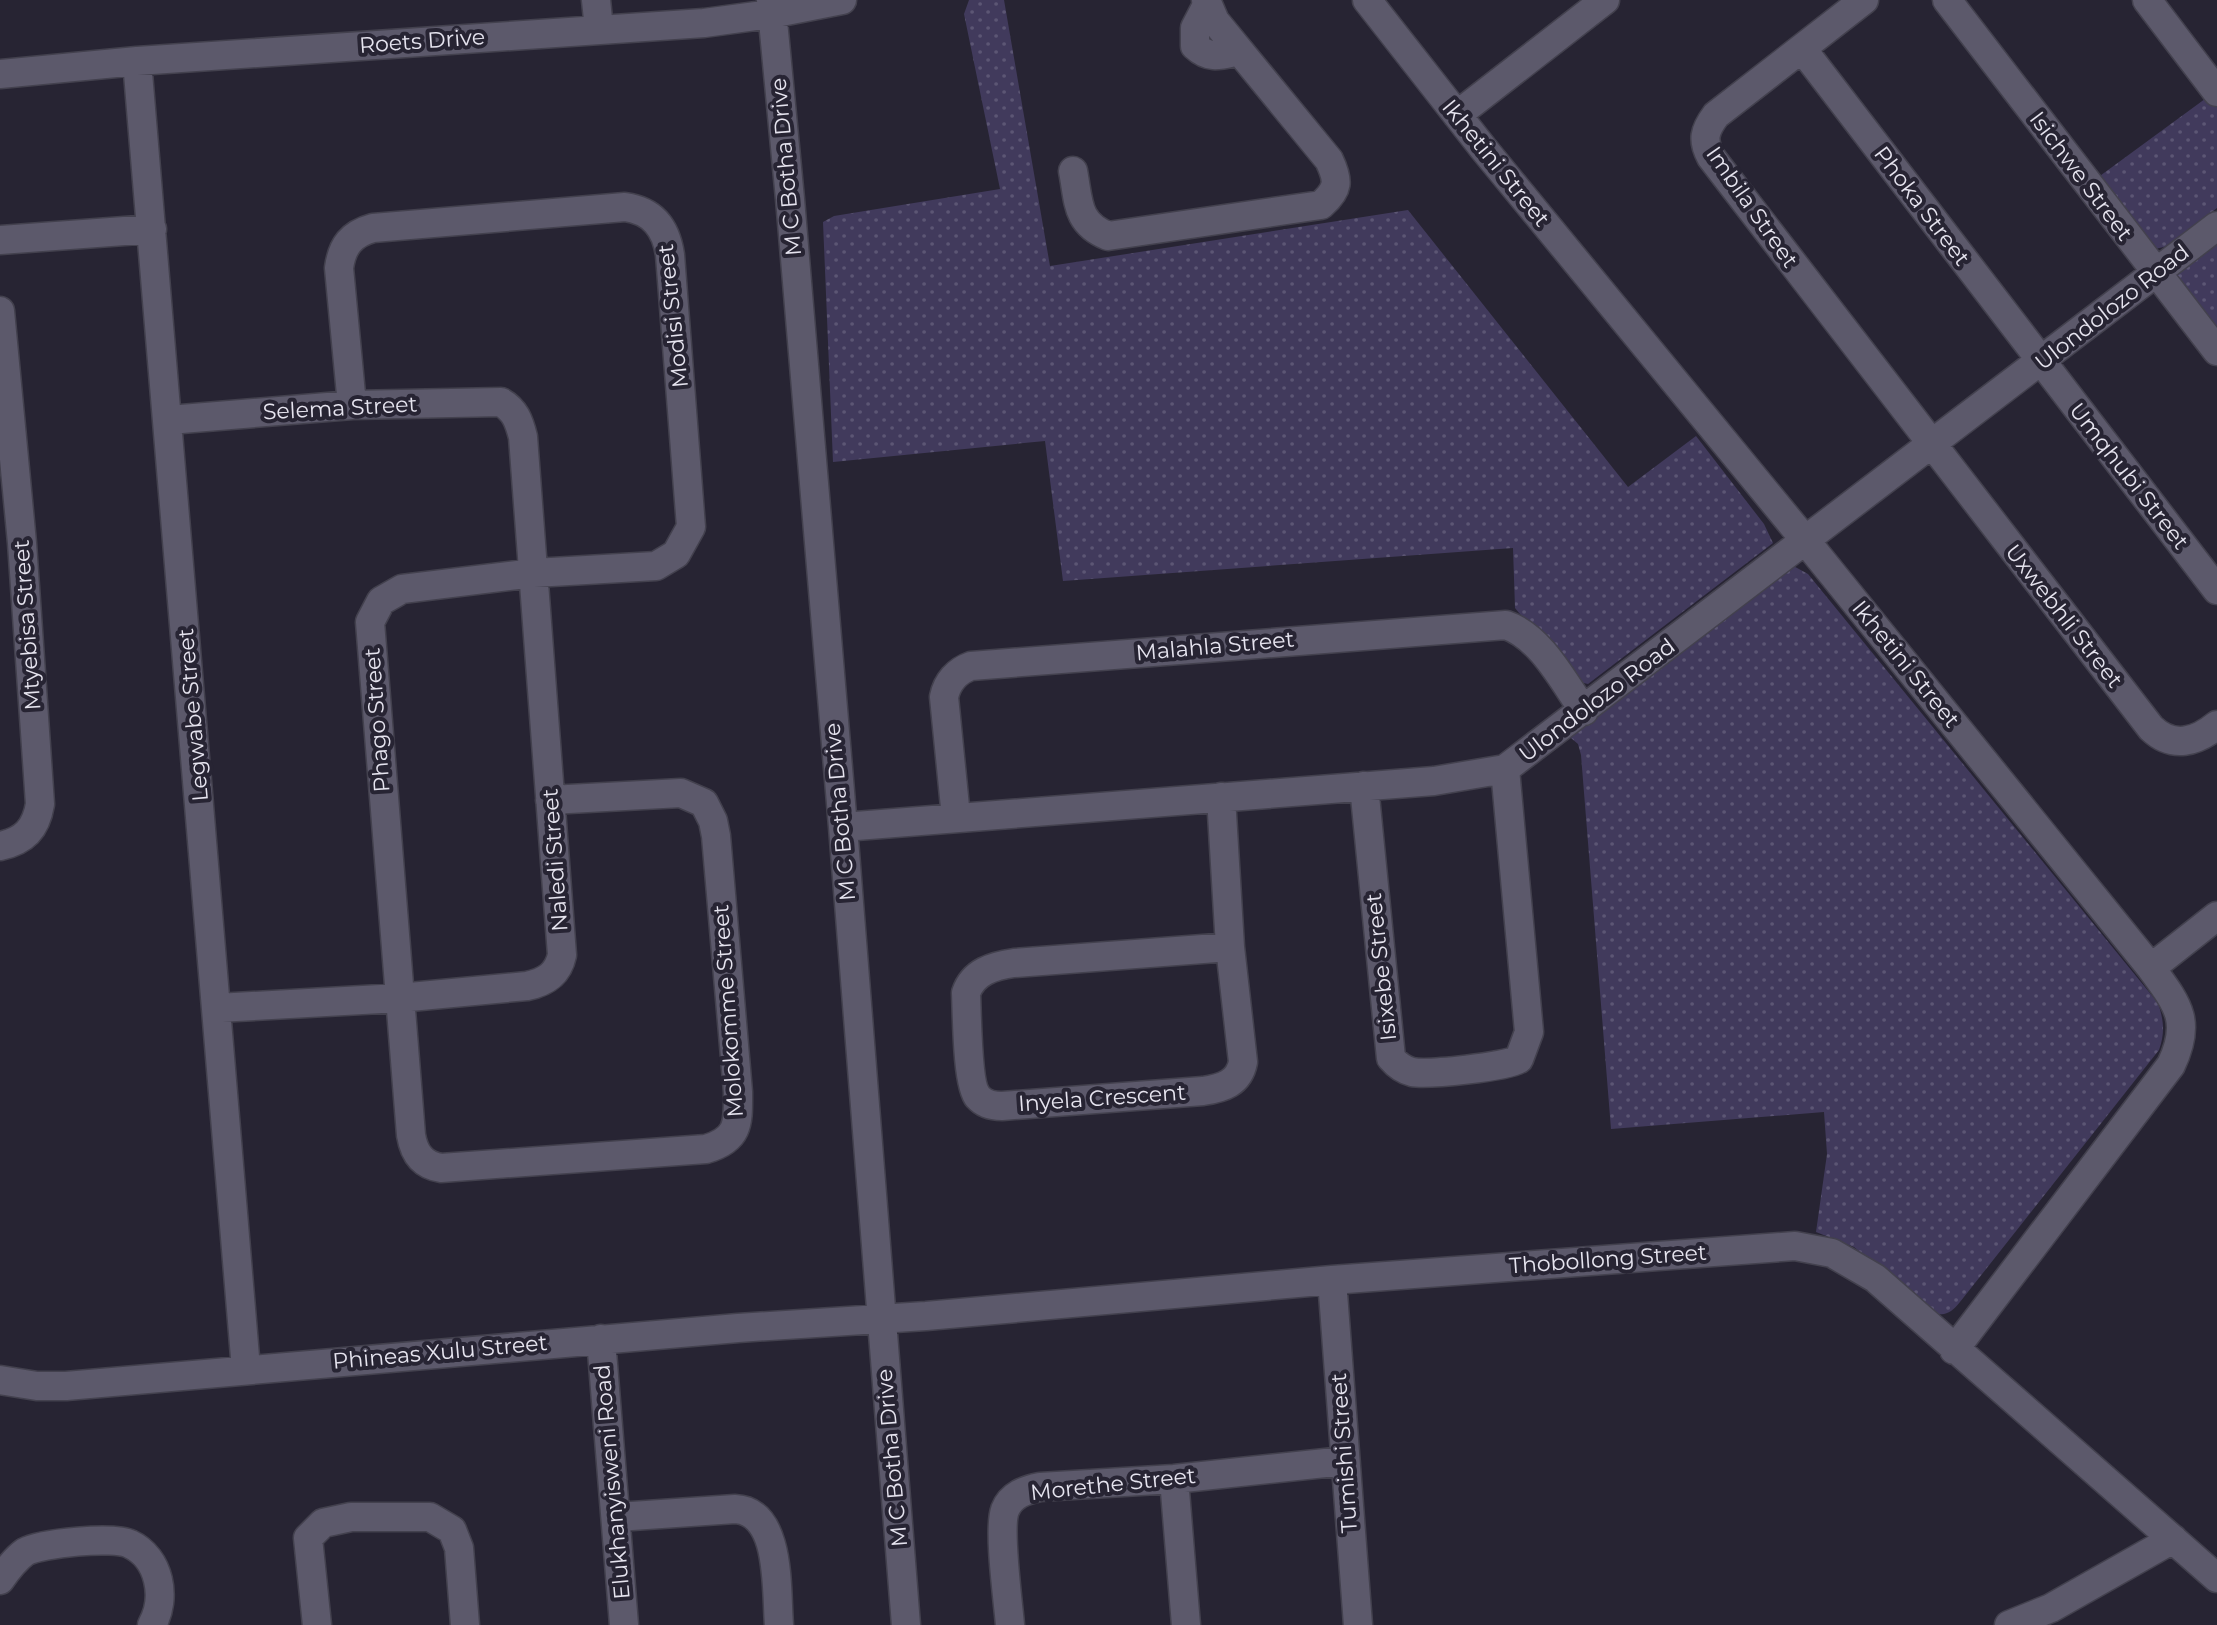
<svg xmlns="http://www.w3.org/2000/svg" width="2217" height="1625" font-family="Montserrat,sans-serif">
	<defs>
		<pattern id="grass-dots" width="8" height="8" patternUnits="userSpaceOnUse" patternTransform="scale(2)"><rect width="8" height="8" fill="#413a5c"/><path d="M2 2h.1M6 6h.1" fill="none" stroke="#5c5674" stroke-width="1.8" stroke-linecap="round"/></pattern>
	</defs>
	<rect width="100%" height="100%" fill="#272433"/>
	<path fill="url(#grass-dots)" d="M 969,0 L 1004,0 L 1050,266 L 1408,210 L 1628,487 L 1696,436 L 1764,524 L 1773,543 L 1588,684 L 1575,681 L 1515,608 L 1513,548 L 1063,581 L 1045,441 L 833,462 L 823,222 L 834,216 L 1000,189 L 964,14 Z
		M 2209,96 L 2217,107 L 2217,208 L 2168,246 L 2155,249 L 2093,181 Z
		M 2217,232 L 2217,340 L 2165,272 Z
		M 1788,563 L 1808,574 L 2158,1003 C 2164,1021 2165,1033 2159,1050 L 1960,1302 C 1951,1313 1945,1317 1931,1312 L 1854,1247 L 1816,1232 L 1827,1154 L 1824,1112 L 1611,1129 L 1581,755 L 1578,744 L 1564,732 Z"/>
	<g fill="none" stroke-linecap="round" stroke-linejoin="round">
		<g stroke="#43414e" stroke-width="31">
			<path id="minor" d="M 596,0 L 599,29
				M 771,0 L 790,199 L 843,827 L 906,1625
				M 1367,0 L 1483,148 L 1805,540 L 2151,968 C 2178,1005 2192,1021 2171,1065 L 1954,1350
				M 1864,0 L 1716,115 C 1704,131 1702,140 1711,157 L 2151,728 C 2173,749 2196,742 2217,725
				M 1947,0 L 2217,351
				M 2147,0 L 2217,92
				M 1207,5 L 1195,28 L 1195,46 C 1210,60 1221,55 1239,51
				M 1803,50 L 2217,590
				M 137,61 L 246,1369
				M 0,74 L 137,61 L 704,23 L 771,14 L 842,0
				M 1457,115 L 1605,0
				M 1073,171 C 1079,202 1076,223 1108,236 L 1321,205 C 1339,189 1339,181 1329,160 L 1215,21 L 1206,0
				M 0,240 L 152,229
				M 0,311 L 22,543 L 40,804 C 36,829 24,841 0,846
				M 352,405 L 339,268 C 342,246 351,234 373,228 L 625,207 C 653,211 666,228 670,255 L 691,527 L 676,554 L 656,566 L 534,573 L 402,589 L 381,601 L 370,622 L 411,1135 C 414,1153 422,1165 441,1168 L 706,1149 C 740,1139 738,1122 738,1092 L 716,836 L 713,821 L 704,803 L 681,793 L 550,800
				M 169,420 L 352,405 L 501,402 C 515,410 519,421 523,437 L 562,955 C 558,974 546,982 527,986 L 399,998 L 217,1008
				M 1364,786 L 1391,1058 C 1397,1065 1404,1070 1412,1072 C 1427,1075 1507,1067 1519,1059 L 1529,1032 L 1505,769
				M 1221,797 L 1230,947 L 1243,1062 C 1239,1083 1223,1088 1203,1091 L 1002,1106 C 993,1106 984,1104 978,1097 C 967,1085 967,1013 966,993 C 973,972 993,966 1014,963 L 1230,947
				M 956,817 L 944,697 C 947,682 957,671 971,666 L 1506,625 C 1541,637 1563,681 1584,711
				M 843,827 L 1434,781 L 1505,769 L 2217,226
				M 2151,968 L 2217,916
				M 1332,1280 L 1358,1625
				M 601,1339 L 624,1625
				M 0,1380 L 37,1386 L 66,1386 L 738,1328 L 926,1316 L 1332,1280 L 1795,1246 L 1832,1253 L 1875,1278 L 2217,1578
				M 1174,1479 L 1186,1625
				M 617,1517 L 735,1509 C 782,1511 776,1591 779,1625
				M 0,1580 C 7,1570 15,1559 25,1552 C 41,1543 114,1536 130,1544 C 160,1558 167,1598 152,1625
				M 317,1625 L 308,1538 L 323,1523 L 351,1517 L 430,1517 L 452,1530 L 459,1548 L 465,1625
				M 1010,1625 C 1008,1601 998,1529 1005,1510 C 1011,1495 1025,1490 1040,1487 L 1174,1479 L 1344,1461
				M 2009,1625 L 2051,1608 L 2173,1539"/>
		</g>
		<use href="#minor" stroke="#5c596b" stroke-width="28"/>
	</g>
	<g text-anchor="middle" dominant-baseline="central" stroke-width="8" stroke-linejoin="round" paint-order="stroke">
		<g font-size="22" fill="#e6e4ef" stroke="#272433">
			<text transform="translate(422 41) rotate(-4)">Roets Drive</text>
			<text transform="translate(1496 163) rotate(51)">Ikhetini Street</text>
			<text transform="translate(786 167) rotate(-95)">M C Botha Drive</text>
			<text transform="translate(2081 176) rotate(53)">Isichwe Street</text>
			<text transform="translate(1922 206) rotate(53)">Phoka Street</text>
			<text transform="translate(1752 207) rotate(55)">Imbila Street</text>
			<text transform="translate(2112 307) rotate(-38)">Ulondolozo Road</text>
			<text transform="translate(673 316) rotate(-96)">Modisi Street</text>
			<text transform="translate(340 408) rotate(-3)">Selema Street</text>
			<text transform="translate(2129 476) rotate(52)">Umqhubi Street</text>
			<text transform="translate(2064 616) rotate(52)">Uxwebhli Street</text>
			<text transform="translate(27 625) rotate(-94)">Mtyebisa Street</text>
			<text transform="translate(1215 646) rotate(-5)">Malahla Street</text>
			<text transform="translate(1906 664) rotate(51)">Ikhetini Street</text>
			<text transform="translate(1597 700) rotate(-37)">Ulondolozo Road</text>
			<text transform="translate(193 715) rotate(-95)">Legwabe Street</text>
			<text transform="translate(377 720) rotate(-94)">Phago Street</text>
			<text transform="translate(840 812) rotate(-95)">M C Botha Drive</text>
			<text transform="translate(555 860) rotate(-94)">Naledi Street</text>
			<text transform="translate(1381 967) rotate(-96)">Isixebe Street</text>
			<text transform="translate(728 1011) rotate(-94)">Molokomme Street</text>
			<text transform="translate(1102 1098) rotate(-4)">Inyela Crescent</text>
			<text transform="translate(1608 1259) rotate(-4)">Thobollong Street</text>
			<text transform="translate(440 1352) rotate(-5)">Phineas Xulu Street</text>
			<text transform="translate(1344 1453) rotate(-94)">Tumishi Street</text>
			<text transform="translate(892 1458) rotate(-95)">M C Botha Drive</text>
			<text transform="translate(612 1482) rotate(-95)">Elukhanyisweni Road</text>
			<text transform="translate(1113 1484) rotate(-6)">Morethe Street</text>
		</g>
	</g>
</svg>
